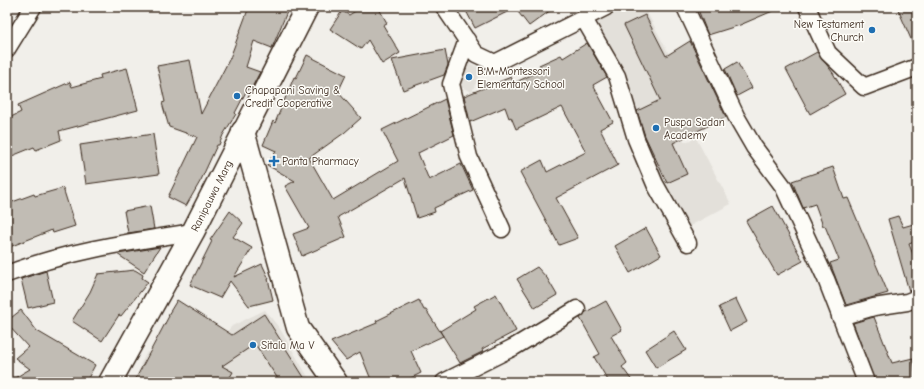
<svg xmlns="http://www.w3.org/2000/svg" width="924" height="389" font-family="'Comic Neue',sans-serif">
	<rect width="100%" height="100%" fill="#f1efea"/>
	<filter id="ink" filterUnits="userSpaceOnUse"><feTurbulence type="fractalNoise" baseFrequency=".025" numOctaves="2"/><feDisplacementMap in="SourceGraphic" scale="8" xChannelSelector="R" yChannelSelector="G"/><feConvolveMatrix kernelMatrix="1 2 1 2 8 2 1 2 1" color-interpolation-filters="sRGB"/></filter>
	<g filter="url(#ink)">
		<path fill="#e3e0da" d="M 625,7 L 644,7 L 677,69 L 667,111 L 685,142 L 696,138 L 731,204 L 686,228 L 663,190 L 593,24 Z
			M 467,62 L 482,69 L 472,92 L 456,85 Z
			M 265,310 L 280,329 L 311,382 L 172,382 L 140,365 L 147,352 L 192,377 L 217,343 L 232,326 Z"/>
		<path fill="#c1bcb4" stroke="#3b2a1e" d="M 249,7 L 289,7 L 272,48 L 254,41 L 246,67 L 260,72 L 251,89 L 248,88 L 235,113 L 236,114 L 223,135 L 219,145 L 217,145 L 201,180 L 186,206 L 168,197 L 197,137 L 169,127 L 162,103 L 165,102 L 157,66 L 190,60 L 201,114 L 230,58 Z
			M 362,7 L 378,7 L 387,23 L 383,25 L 400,53 L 382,64 L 368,40 L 361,49 L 330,29 L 342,11 L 349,15 Z
			M 464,7 L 555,7 L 529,26 L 515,8 L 475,28 Z
			M 697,7 L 782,7 L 740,25 L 708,35 Z
			M 897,7 L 917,7 L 917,53 Z
			M 645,15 L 666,56 L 690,41 L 726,117 L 673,143 L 687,174 L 667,183 L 645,136 L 637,111 L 660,100 L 624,25 Z
			M 587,43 L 607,77 L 593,85 L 613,122 L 600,129 L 618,165 L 556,198 L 578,238 L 559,245 L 520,172 L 542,160 L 547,172 L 586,152 L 562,107 L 516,129 L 511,117 L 509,118 L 505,107 L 470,122 L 464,96 L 511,77 L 514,83 L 542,70 L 539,65 L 561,55 L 563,58 Z
			M 445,50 L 448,65 L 444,75 L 403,90 L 392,60 Z
			M 817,52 L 833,73 L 845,94 L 810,114 L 786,69 Z
			M 307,55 L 346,75 L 338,92 L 361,118 L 344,133 L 309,158 L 333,200 L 398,161 L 382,130 L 445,99 L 454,135 L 418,153 L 429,180 L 461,164 L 473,190 L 434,208 L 435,212 L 417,218 L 405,178 L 338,217 L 346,237 L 302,256 L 293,234 L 309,228 L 285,186 L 295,181 L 267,165 L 276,151 L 263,145 L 273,121 L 275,123 L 294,77 L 296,78 Z
			M 737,62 L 752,88 L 737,96 L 725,69 Z
			M 127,68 L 138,110 L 59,131 L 61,140 L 36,150 L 34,147 L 7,158 L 7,119 L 21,112 L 18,105 L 70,82 L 72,87 L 101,79 L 100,75 Z
			M 153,134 L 159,174 L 86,184 L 80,145 Z
			M 833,167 L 844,199 L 848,198 L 888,293 L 846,305 L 830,263 L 839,260 L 825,226 L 823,226 L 815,204 L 803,208 L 792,181 Z
			M 63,188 L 75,226 L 53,233 L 52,230 L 7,248 L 7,204 L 34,194 L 35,196 Z
			M 150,206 L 154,229 L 128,233 L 124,211 Z
			M 773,206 L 803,261 L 777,275 L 746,221 Z
			M 230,211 L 243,223 L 233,237 L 252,248 L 234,277 L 262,264 L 269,279 L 268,279 L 273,300 L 249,306 L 230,281 L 220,298 L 190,285 L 212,241 L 210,240 Z
			M 898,216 L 903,227 L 917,223 L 917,241 L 909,244 L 917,265 L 917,289 L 909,291 L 888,219 Z
			M 646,228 L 661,255 L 630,273 L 615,246 Z
			M 160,247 L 144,272 L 117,254 L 124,253 Z
			M 537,267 L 547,278 L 557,295 L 535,308 L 517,279 Z
			M 135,270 L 143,275 L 142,278 L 148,282 L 121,316 L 119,315 L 102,341 L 72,321 L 90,292 L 98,274 Z
			M 46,271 L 53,302 L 28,308 L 21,279 Z
			M 496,294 L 516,331 L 482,349 L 483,352 L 482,352 L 460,363 L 440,331 L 476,309 L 474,306 Z
			M 736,299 L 747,322 L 730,331 L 719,307 Z
			M 177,300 L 232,335 L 264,314 L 307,382 L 280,382 L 255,344 L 222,366 L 233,372 L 227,382 L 134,382 L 169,316 L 168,315 Z
			M 419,300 L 424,310 L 426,310 L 443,336 L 411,351 L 421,373 L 403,382 L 372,382 L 360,352 L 346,360 L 331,342 L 377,323 L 376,321 Z
			M 606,301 L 622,330 L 611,336 L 627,363 L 622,367 L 633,382 L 609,382 L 594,357 L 600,354 L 580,318 L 586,312 Z
			M 21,310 L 37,331 L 95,365 L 86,382 L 8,382 L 30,369 L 15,358 L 28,347 L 7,324 L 7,321 Z
			M 874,317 L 892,363 L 913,358 L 917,382 L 875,382 L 853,323 Z
			M 674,331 L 686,350 L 656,368 L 645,350 Z"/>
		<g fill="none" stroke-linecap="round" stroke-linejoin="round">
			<g stroke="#3b2a1e" stroke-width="19">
				<path id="street" d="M 444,7 L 476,54 L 495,63 L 606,7
					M 685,7 L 736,116 L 754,147 L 783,186 L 826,279 L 866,382
					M 807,7 L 828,53 L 864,87 L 917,67
					M 584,19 L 617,76 L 636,139 L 655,184 L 688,243
					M 467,40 L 451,84 L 469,157 L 502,229
					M 7,49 L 33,7
					M 7,274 C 67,251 130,242 193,232
					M 840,317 L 874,307 L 907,302 L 917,298
					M 444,382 L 514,347 L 577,309"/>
			</g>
			<g stroke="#3b2a1e" stroke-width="25">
				<path id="secondary" d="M 243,131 L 298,328 L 336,382"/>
			</g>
			<g stroke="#3b2a1e" stroke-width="25">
				<g id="primary">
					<path id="s1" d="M 110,382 L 193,232 L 307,7"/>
				</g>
			</g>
			<use href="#street" stroke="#fdfcf7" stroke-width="16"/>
			<use href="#secondary" stroke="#fdfcf7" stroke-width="22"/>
			<use href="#primary" stroke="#fdfcf7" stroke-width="22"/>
		</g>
	</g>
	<g fill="#1f6fb2" stroke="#fdfcf7" stroke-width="1.5">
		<circle cx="872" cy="30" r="4"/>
		<circle cx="469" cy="77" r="4"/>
		<circle cx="237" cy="96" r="4"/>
		<circle cx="656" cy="128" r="4"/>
		<path d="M272 155h4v4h4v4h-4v4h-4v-4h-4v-4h4z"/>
		<circle cx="253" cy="345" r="4"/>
	</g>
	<g text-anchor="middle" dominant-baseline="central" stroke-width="3" stroke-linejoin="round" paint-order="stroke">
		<g font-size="11" fill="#3b2a1e" stroke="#fdfcf7" text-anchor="start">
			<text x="864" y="24" text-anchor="end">New Testament<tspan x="864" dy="13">Church</tspan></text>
			<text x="477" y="71">B.M Montessori<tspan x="477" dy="13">Elementary School</tspan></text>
			<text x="245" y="90">Chapapani Saving &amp;<tspan x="245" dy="13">Credit Cooperative</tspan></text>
			<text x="664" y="122">Puspa Sadan<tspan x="664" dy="13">Academy</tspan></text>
			<text x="282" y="161">Panta Pharmacy</text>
			<text x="261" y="345">Sitala Ma V</text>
		</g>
		<g font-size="11" fill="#3b2a1e" stroke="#fdfcf7">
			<text stroke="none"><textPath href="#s1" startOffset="212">Ranipauwa Marg</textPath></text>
		</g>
	</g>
	<rect width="924" height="389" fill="none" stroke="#fdfcf7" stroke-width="24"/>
	<rect x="12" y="12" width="900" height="365" fill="none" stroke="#3b2a1e" stroke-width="1.5" filter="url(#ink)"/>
</svg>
